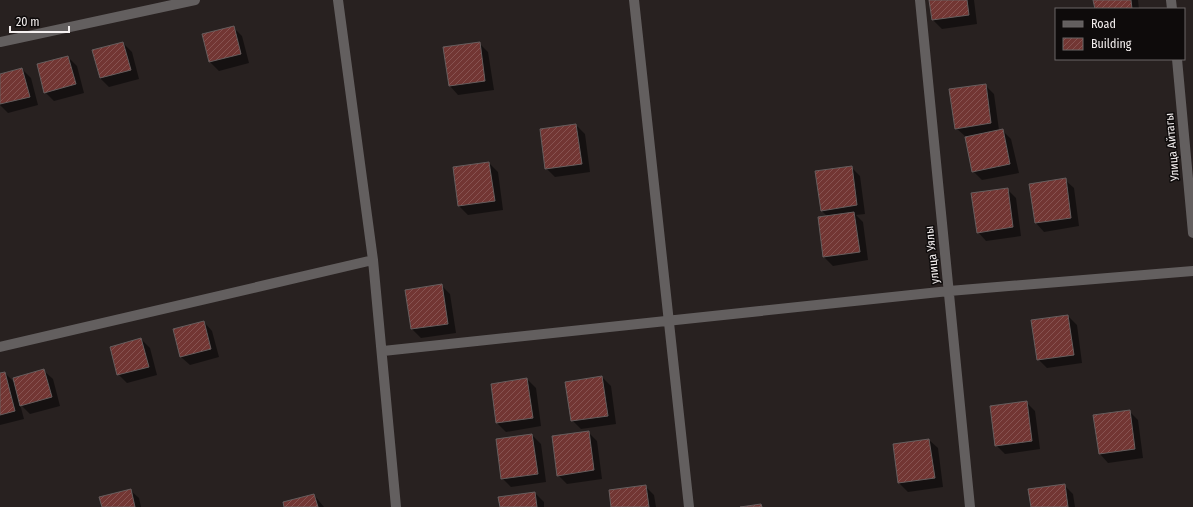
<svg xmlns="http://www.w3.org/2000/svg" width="1193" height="507" font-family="'Fira Sans Condensed',sans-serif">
	<defs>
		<pattern id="building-hatch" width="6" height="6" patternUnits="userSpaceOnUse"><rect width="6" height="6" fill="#723633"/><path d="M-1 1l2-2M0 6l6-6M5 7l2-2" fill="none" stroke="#875351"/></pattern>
	</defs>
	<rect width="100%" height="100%" fill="#282120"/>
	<path fill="#0007" d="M 930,0 L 974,0 L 977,24 L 942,29 L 933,20 Z
		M 1094,0 L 1138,0 L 1139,9 L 1096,9 Z
		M 233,27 L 242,36 L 249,63 L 219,71 L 210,62 L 203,35 Z
		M 123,43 L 132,52 L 139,79 L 109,87 L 100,78 L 93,51 Z
		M 479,43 L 488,52 L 494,90 L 458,95 L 450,86 L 444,48 Z
		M 68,57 L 77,66 L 84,93 L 54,101 L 45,92 Z
		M 22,69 L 31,78 L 38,105 L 8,113 L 0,105 L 0,75 Z
		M 985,85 L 994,94 L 999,130 L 1002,130 L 1011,139 L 1019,173 L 982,180 L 973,171 L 966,137 L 956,128 Z
		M 576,125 L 585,134 L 590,172 L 555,177 L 546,168 Z
		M 489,163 L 498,172 L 503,210 L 468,215 L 459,206 Z
		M 851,167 L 860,176 L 865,214 L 856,215 L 863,222 L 868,260 L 833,266 L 824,257 L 828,217 L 821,210 Z
		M 1065,180 L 1074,188 L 1079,226 L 1044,232 L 1036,223 Z
		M 1007,189 L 1016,198 L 1021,236 L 986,241 L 978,232 Z
		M 441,285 L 450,294 L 456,333 L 421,338 L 412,329 Z
		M 1068,316 L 1077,325 L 1082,363 L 1047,368 L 1038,359 Z
		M 204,322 L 212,331 L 219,357 L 190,365 L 181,357 Z
		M 141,339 L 150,348 L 157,375 L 127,383 L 118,374 Z
		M 44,371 L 53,379 L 60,406 L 30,414 L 20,404 L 24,419 L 0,425 L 0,375 L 5,373 L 16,384 Z
		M 602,377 L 611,386 L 616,424 L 581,429 L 572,420 Z
		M 527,379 L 536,388 L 541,426 L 506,432 L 497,423 Z
		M 1026,402 L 1035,411 L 1040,449 L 1005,454 L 996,445 Z
		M 1129,411 L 1138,420 L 1143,458 L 1108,463 L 1100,454 Z
		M 588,432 L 597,441 L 602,479 L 567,484 L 558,475 Z
		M 532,435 L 541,444 L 546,482 L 511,487 L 502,478 Z
		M 929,440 L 938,448 L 943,487 L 908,492 L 899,483 Z
		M 1064,485 L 1073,494 L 1075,507 L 1032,507 Z
		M 645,486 L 654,495 L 656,507 L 612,507 Z
		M 130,490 L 139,498 L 141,507 L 103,507 Z
		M 535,493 L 544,502 L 544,507 L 501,507 Z
		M 314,495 L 324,507 L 285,507 Z"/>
	<path fill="url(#building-hatch)" stroke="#665d5d" d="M 929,0 L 967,0 L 969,15 L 932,20 Z
		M 1093,0 L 1131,0 L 1132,9 L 1095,9 Z
		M 234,26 L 241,54 L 209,62 L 202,34 Z
		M 123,42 L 131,70 L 100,78 L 92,50 Z
		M 480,42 L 485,81 L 449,86 L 443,47 Z
		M 68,56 L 76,84 L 44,93 L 37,64 Z
		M 22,68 L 30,97 L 0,104 L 0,74 Z
		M 986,84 L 991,123 L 955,129 L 949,89 Z
		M 576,124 L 582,164 L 545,169 L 540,129 Z
		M 1003,129 L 1010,164 L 972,172 L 965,137 Z
		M 489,162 L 495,201 L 458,206 L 453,167 Z
		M 852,166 L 857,205 L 821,211 L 815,171 Z
		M 1066,178 L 1071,218 L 1035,223 L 1029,184 Z
		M 1008,188 L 1013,227 L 977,233 L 971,193 Z
		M 854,212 L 860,252 L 823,257 L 818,217 Z
		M 442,284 L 448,324 L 411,329 L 405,290 Z
		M 1068,315 L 1074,355 L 1037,360 L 1031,320 Z
		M 204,321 L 211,349 L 180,357 L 173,329 Z
		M 141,338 L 149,367 L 117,375 L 110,347 Z
		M 44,369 L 52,397 L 20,406 L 13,378 Z
		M 5,372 L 15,411 L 0,415 L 0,373 Z
		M 602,376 L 608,416 L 571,421 L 565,382 Z
		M 527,378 L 533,418 L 496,423 L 491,384 Z
		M 1027,401 L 1032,441 L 995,446 L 990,406 Z
		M 1130,410 L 1135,449 L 1099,454 L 1093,415 Z
		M 589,431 L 594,470 L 557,476 L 552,436 Z
		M 532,434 L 538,474 L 501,479 L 496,439 Z
		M 929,439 L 935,478 L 898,483 L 893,444 Z
		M 1065,484 L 1068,507 L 1031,507 L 1028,489 Z
		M 646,485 L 649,507 L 611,507 L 609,490 Z
		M 131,489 L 135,507 L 102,507 L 99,497 Z
		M 535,492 L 537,507 L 500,507 L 498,497 Z
		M 314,494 L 318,507 L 284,507 L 283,502 Z
		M 761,504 L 762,507 L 740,507 Z"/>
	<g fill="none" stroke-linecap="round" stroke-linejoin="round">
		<path stroke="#635f5f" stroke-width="10" d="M 338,0 L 373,260 L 396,507
			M 634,0 L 689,507
			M 920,0 L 970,507
			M 1171,0 L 1172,9
			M 0,42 L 195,0
			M 1177,59 L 1193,233
			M 0,347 L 373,260
			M 383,351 L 949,291 L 1193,271"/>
	</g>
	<g text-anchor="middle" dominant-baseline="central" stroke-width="3" stroke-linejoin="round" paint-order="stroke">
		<g font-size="12" fill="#f4efef" stroke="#0e0b0b">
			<text transform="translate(1172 147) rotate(-95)">Улица Айтагы</text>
			<text transform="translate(932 255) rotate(-96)">улица Уялы</text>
		</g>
	</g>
	<rect x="1055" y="8" width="130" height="52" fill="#0e0b0b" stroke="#6a6666"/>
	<rect x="1063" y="21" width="20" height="6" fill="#635f5f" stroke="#6a6666"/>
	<text x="1091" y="28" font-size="12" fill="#f4efef">Road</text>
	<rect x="1063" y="38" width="20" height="12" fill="url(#building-hatch)" stroke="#6a6666"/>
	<text x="1091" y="48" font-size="12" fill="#f4efef">Building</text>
	<path d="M10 26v6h59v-6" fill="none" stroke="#f4efef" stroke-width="2"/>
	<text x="16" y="26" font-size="12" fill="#f4efef" stroke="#0e0b0b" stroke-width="3" paint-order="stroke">20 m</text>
</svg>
